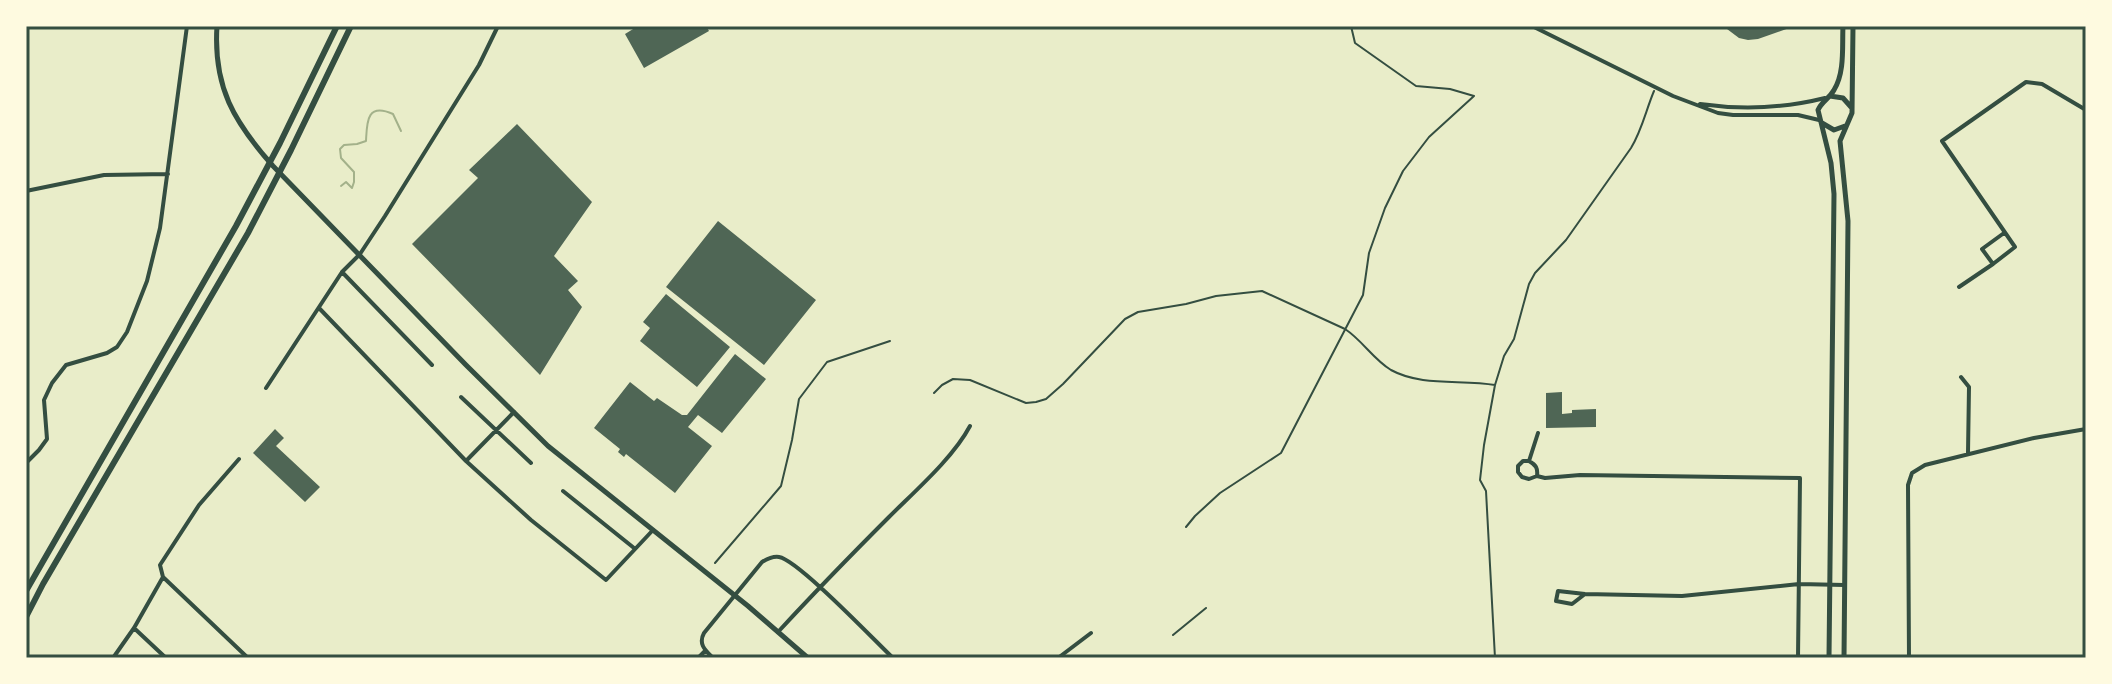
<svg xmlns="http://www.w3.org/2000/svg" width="2112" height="684" font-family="Roboto,sans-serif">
	<rect width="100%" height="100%" fill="#e9edc9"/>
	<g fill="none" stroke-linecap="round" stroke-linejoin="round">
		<path stroke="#a3b18a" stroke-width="2" d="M 341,186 L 346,182 L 352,188 L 354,182 L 354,172 L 341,158 L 340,149 L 344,145 L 357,144 L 366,141 C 367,123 366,102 393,114 L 401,131"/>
	</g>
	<path fill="#4f6655" d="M 638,26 L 706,26 L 709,31 L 644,68 L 625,34 Z
		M 1717,26 L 1795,26 L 1758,39 L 1748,40 L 1739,38 L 1727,29 L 1717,28 Z
		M 517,124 L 592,202 L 554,256 L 578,281 L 568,290 L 582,307 L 540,375 L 412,244 L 478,178 L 469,170 Z
		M 718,221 L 816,300 L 764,365 L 666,287 Z
		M 666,294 L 730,347 L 697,387 L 640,341 L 650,328 L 643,322 Z
		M 735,354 L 766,379 L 722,433 L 698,415 L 688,427 L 712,446 L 675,493 L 626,454 L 624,457 L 618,452 L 620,449 L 594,428 L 630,382 L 654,401 L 657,398 L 682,415 L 687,415 Z
		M 1562,392 L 1562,414 L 1572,413 L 1572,410 L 1596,409 L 1596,427 L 1546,428 L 1546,393 Z
		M 275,429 L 284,438 L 276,446 L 320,487 L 305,502 L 253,453 Z"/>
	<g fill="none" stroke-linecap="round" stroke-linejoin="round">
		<path stroke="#344e41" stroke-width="2" d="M 934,393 L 942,385 L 953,379 L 970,380 L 1026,403 L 1036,402 L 1046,399 L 1063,384 L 1125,319 L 1138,312 L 1186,304 L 1216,296 L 1262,291 L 1345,329 C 1362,340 1373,359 1391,370 C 1422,387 1462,379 1495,385
			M 1186,527 L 1195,516 L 1220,493 L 1281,453 L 1363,295 L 1369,253 L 1385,208 L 1403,171 L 1429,137 L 1474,96 L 1450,89 L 1416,86 L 1355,43 L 1351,26
			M 715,563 L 781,486 L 792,440 L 799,399 L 827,362 L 890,341
			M 1173,635 L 1206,608
			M 1495,658 L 1486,491 L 1480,480 L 1484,445 L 1495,385 L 1504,356 L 1514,339 L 1529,284 L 1535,273 L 1566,240 L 1631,148 C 1642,130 1646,110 1654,91"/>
		<path stroke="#344e41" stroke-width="4" d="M 1532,26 L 1673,96 L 1718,113 L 1733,115 L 1798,115 L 1819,120
			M 1700,104 C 1742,110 1785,108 1825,98
			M 26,191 L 104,175 L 168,174
			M 2004,233 L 1982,249 L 1993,264 L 2015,247 L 1942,141 L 2026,82 L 2042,84 L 2086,110
			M 342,272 L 432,365
			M 1959,287 L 1993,264
			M 319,308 L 466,461 L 531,520 L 606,580 L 653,530
			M 1961,377 L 1969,387 L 1968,453
			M 266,388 L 342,272 L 360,254 L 385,216 L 479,65 L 498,26
			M 461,397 L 531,463
			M 466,461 L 514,412
			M 1529,461 L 1538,433
			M 26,463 L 39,450 L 47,439 L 44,400 L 52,383 L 66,365 L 107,353 L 117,347 L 127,332 L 147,281 L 160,228 L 187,26
			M 1537,476 C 1538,468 1536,465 1529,461 L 1523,461 L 1518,466 L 1518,472 L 1522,477 L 1529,479 L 1537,476 L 1545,478 L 1580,475 L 1800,478 L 1798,658
			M 563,491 L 634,548
			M 163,577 L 248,658
			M 1585,594 L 1572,604 L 1556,601 L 1558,591 L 1585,594 L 1682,596 L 1799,584 L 1844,585
			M 134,628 L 166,658
			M 778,632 C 814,593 851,555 889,517 C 915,491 953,458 970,426
			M 113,658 L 134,628 L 163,577 L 160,565 L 199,505 L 239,459
			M 698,658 L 705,651
			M 713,658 C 705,650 698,644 704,633 L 762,562 C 767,559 773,556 779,557 C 798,560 875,641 893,658
			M 1058,658 L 1091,633
			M 1909,658 L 1908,485 L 1912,473 L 1925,465 L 2034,438 L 2086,429"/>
		<path stroke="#344e41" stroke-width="5" d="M 217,26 C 213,87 234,122 273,166 L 466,365 L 548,446 L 748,606 L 808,658
			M 1830,96 L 1843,98 L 1851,107
			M 1822,123 L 1834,130 L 1845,126
			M 1829,658 L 1834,194 L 1831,163 L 1818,110 C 1822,101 1829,99 1834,90 C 1845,72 1842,47 1843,26
			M 1844,658 L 1848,221 L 1840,141 L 1852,113 L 1853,26"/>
		<path stroke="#344e41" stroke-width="6" d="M 26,591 L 236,226 L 280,143 L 337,26
			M 26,617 L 43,584 L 248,233 L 291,150 L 351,26"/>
	</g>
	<rect width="2112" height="684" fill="none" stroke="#fefae0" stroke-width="56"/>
	<rect x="28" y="28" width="2056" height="628" fill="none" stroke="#344e41" stroke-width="3"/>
</svg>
